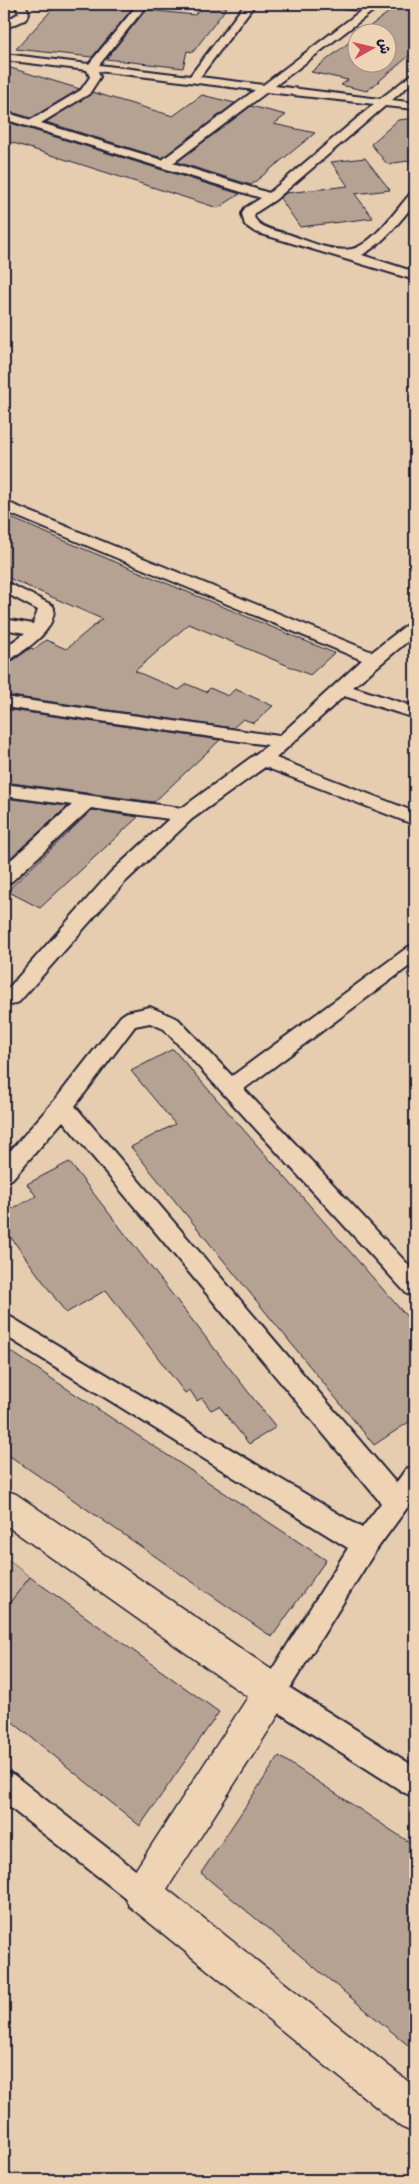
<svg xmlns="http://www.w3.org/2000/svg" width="419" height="2184" font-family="'Balsamiq Sans','Playpen Sans Arabic',sans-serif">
	<rect width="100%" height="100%" fill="#e6cdb0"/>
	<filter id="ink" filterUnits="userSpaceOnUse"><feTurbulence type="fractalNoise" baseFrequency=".02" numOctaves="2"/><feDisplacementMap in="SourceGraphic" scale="10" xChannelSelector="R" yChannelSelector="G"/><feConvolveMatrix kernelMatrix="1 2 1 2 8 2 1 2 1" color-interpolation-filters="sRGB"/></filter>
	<g filter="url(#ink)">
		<path fill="#c9b39f" stroke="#766a6d" d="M 4,1557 L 30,1577 L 4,1610 Z"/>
		<path fill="#b5a293" stroke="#22223b" d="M 57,4 L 123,4 L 120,7 L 132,9 L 92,57 L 16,49 Z
			M 203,4 L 227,7 L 193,52 L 187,51 L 183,68 L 106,59 L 146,10 L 195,15 Z
			M 400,4 L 415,4 L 415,51 L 367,91 L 341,85 L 348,80 L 311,72 L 356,37 L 356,62 L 386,62 L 386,32 L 362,32 Z
			M 4,66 L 80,89 L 31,118 L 4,110 Z
			M 92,92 L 173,116 L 202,95 L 235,103 L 162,158 L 46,122 Z
			M 251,106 L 286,115 L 274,124 L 315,133 L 251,185 L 177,162 Z
			M 407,119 L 415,119 L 415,160 L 387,164 L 371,144 L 398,120 Z
			M 4,121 L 240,194 L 218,208 L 4,140 Z
			M 365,158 L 390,190 L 355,194 L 373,218 L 300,227 L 280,198 L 286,193 L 348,186 L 331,162 Z
			M 4,515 L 65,541 L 334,653 L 310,675 L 189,624 L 135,671 L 179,690 L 187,684 L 206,692 L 210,688 L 228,696 L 235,689 L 273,706 L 254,723 L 243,719 L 233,728 L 4,695 L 4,663 L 11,662 L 31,648 L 34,649 L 46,640 L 66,649 L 102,619 L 4,576 Z
			M 4,709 L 220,740 L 154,802 L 4,782 Z
			M 4,798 L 68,806 L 9,859 L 4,856 Z
			M 92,810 L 138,817 L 40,908 L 7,891 Z
			M 173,1049 L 415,1326 L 415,1418 L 374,1445 L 131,1147 L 175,1124 L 131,1071 Z
			M 69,1162 L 260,1407 L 276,1427 L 249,1444 L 219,1406 L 211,1410 L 202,1398 L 197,1401 L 190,1390 L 185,1393 L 106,1290 L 66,1313 L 4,1228 L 4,1213 L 36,1196 L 27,1184 Z
			M 4,1347 L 326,1560 L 272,1637 L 4,1452 Z
			M 30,1577 L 219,1712 L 140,1826 L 4,1715 L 4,1610 Z
			M 279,1756 L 415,1846 L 415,2051 L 201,1873 Z"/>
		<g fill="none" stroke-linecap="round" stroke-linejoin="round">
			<g stroke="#22223b" stroke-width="4">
				<path id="street" d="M 15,4 L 25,4 L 29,13 L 25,20 L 4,29 L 4,22 L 19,13 Z
					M 138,4 L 148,4 L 99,65 L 190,76 L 245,4 L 255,4 L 200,77 L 263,85 L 362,10 L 329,7 L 324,4 L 382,4 L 275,86 L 380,99 L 415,72 L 415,80 L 392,100 L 415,103 L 415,109 L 385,106 L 275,200 L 255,213 L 254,217 C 259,228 277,231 288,234 C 306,240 332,253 352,249 C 372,245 397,209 411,193 L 415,192 L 415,203 C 399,222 384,243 362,255 L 415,272 L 415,280 L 255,232 L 245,225 L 242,214 L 245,208 L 261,198 L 4,119 L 4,112 L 31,120 L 81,90 L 90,77 L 87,70 L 4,60 L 4,54 L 89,64 ZM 98,71 L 255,90 L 162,160 L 41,123 L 89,94 L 100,77 ZM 267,92 L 374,104 L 269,193 L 173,163 Z
					M 4,501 L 372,652 L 409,623 L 415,622 L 415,635 L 353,687 L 415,707 L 415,718 L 344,696 L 276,758 L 415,812 L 415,825 L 265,767 L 192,819 L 125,882 L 19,1002 L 12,1005 L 5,1002 L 5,992 L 111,872 L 169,819 L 91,808 L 11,882 L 4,884 L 4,866 L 72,805 L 4,796 L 4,784 L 182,808 L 268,745 L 4,707 L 4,697 L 279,736 L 362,660 L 4,511 Z
					M 4,581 L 52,605 L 54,608 C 54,633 28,647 10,660 L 4,661 L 4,648 L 25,633 L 4,629 L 4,619 L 33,624 L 38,610 L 4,592 Z
					M 415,945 L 415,962 L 244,1089 L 415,1272 L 415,1297 L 407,1294 L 164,1029 L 150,1023 L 135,1026 L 75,1106 L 396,1483 L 406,1469 L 415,1466 L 415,1497 L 374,1553 L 290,1688 L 415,1767 L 415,1797 L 405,1793 L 262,1702 L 258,1692 L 348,1548 L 4,1335 L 4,1313 L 362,1528 L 381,1503 L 63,1121 L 12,1179 L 4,1182 L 4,1158 L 55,1100 L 121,1016 L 127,1012 L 150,1007 L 178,1019 L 232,1076 L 408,947 Z
					M 4,1771 L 14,1775 L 152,1883 L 157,1893 L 152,1903 L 142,1908 L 132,1903 L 4,1803 Z"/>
			</g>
			<g stroke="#22223b" stroke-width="3">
				<path id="secondary" d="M 4,1490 L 16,1494 L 285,1679 L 290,1692 L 285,1705 L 167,1889 L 415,2087 L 415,2133 L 401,2127 L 129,1906 L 123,1893 L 129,1880 L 248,1697 L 4,1524 Z"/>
			</g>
			<use href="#street" fill="#eed4b5" fill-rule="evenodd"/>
			<use href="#secondary" fill="#eed4b5" fill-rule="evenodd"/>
		</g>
	</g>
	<rect width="419" height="2184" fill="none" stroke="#eed4b5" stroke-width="20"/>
	<rect x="10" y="10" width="399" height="2164" fill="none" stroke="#22223b" stroke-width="2" filter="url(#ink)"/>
	<g transform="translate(372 48) rotate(82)"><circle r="24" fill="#eed4b5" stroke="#9c8d84"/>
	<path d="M0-4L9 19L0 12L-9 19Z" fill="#d1495b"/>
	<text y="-8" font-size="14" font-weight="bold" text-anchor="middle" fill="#22223b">ش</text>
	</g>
</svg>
